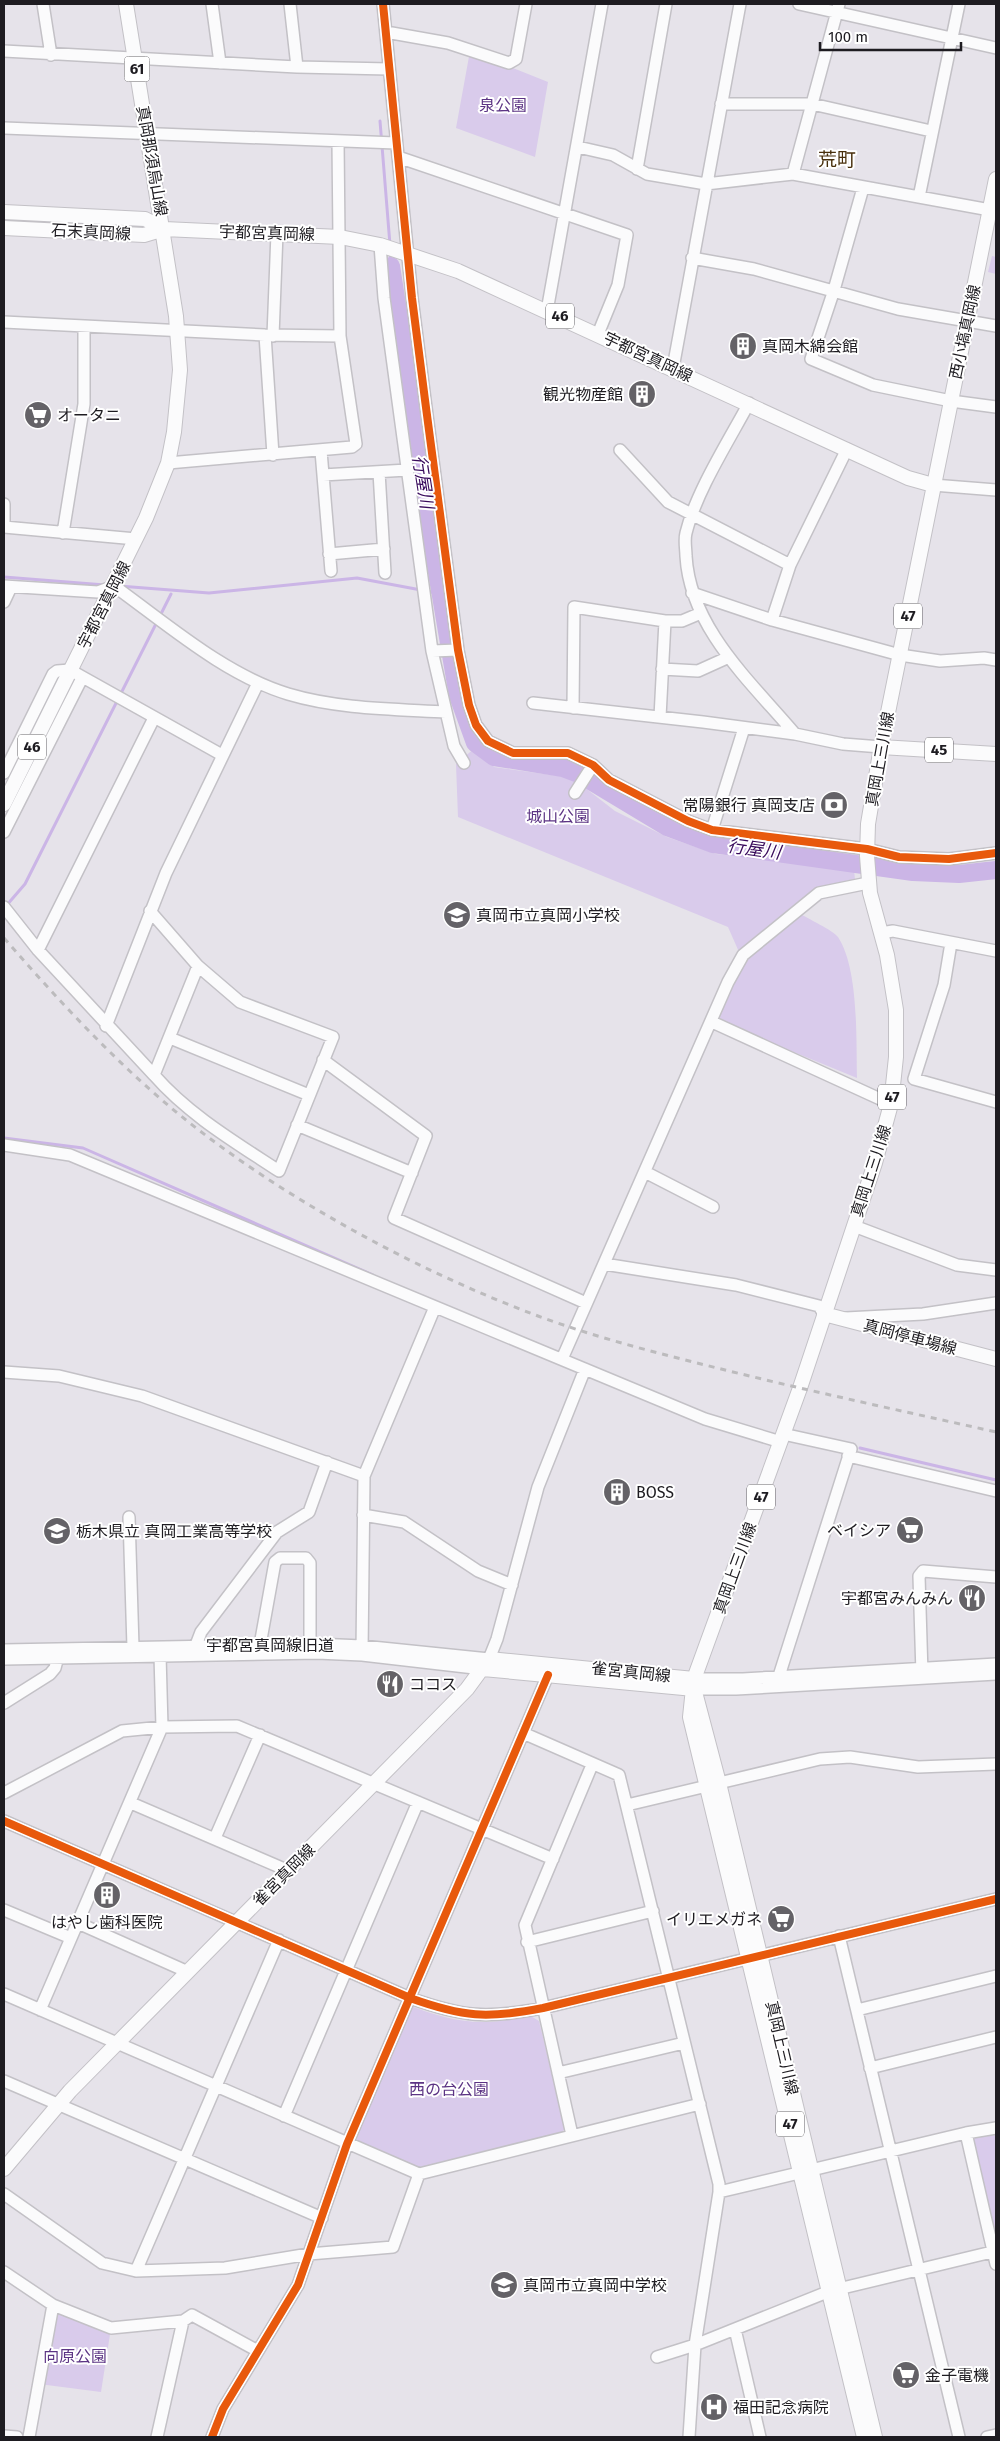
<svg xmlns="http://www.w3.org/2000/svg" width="1000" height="2441" font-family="'Fira Sans','Noto Sans JP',sans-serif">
	<rect width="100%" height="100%" fill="#e6e3ea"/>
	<path fill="#d9cbeb" d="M 470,51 L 548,82 L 535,157 L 456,128 Z
		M 992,256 L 996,257 L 996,274 L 988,272 Z
		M 476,747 L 494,767 L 559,776 L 575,780 L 615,811 L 667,837 L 716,854 L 854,869 L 855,880 L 820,888 L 798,902 L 739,952 L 728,927 L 458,817 L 456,764 Z
		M 799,913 C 808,919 833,930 838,937 C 859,969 856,1040 857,1078 L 723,1023 L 719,1016 L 733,983 L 748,960 Z
		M 408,2005 C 453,2022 482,2028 529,2015 L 539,2021 L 565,2129 L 559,2135 L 416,2168 L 356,2144 L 354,2136 Z
		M 996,2135 L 996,2241 L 971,2143 L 975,2138 Z
		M 53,2305 L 111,2328 L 101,2392 L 39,2384 Z"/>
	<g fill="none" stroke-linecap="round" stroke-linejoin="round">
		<path stroke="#cbb5e6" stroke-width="3" d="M 380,121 L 390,245
			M 390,254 L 391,266
			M 4,577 L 105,585
			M 119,586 L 209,593 L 357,578 L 421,590
			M 427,591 L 440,594
			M 6,906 L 25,884 L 171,594
			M 4,1138 L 83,1148 L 373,1275
			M 860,1448 L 996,1480"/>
		<path stroke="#cbb5e6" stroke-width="18" d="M 391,266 L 414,413 L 423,490 L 452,661 L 458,696 L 475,743 L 494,757 L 563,768 L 579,774 L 667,827 L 713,844 L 913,872 L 959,874 L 996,870"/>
		<g stroke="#c3c1c6" stroke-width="14">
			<path id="minor" d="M 43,4 L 51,55
				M 212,4 L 220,63
				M 290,4 L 297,67
				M 383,4 L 412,298 L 425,400 L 458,650 L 469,705 L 476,725 L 488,741 L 513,753 L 568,753 L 593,765 L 609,780 L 688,821 L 712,830 L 867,849 L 899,857 L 949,859 L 996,853
				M 799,4 L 996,48
				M 386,32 L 448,43 L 509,63 L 516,59 L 526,4
				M 4,51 L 297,67 L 389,69
				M 721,104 L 812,104 L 931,131
				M 4,128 L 396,143
				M 578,147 L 613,155 L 647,174 L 706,184 L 793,174 L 990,210
				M 398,157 L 627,235 L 618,285 L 598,334
				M 637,169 L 666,4
				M 793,174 L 839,4
				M 863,188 L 834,290 L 811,359 L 873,385 L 951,401 L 996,407
				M 919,197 L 959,4
				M 380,245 L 384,298 L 432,651 L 454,746 L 464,763
				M 692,258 L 754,269 L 898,309 L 996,326
				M 547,311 L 602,4
				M 4,322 L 265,335 L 340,336
				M 265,335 L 273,455
				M 273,336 L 277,233
				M 673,368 L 740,4
				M 749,403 C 728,442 696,492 686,533 C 684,540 686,549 686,556 C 690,628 751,682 795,734
				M 620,450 L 668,502 L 790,565
				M 321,451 L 331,571
				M 168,463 L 352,447 L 356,444 L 340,336 L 338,141
				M 379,472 L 385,573
				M 323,475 L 407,470
				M 933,485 L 996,490
				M 4,504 L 4,527
				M 4,527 L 136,539
				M 63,533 L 84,404 L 84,326
				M 329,554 L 384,549
				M 4,586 L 98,592 L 114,586 C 167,624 225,675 288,694 C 338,709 393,709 446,712
				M 692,593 L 772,620 L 900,655 L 940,661 L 984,658 L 996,660
				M 4,602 L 11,587
				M 772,620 L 790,565 L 847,449
				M 432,651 L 458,650
				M 662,669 L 698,671 L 729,657
				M 533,703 L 703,722 L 795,734 L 843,744 L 881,747
				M 573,708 L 574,607 L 665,621 L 682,621 L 701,613
				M 660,717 L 665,621
				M 4,773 L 53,674 L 57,671 L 70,670 L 222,755
				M 575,793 L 593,765
				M 712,830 L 744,728
				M 4,832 L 82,678
				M 4,907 L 38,950 L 154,1075 L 198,966
				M 150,911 L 198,966 L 240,1002 L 333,1037 L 279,1171 C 235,1142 189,1115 154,1075
				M 881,933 L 893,931 L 996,951
				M 951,943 L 944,985 L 914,1079 L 996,1102
				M 38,950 L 154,718
				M 712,1022 L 891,1104
				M 106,1026 L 166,873 L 258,683
				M 170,1038 L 309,1095
				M 323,1060 L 426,1136 L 394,1218 L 586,1303
				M 297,1125 L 412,1173
				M 4,1145 L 70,1155 L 705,1419 L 781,1442
				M 645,1172 L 713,1207
				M 854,1226 L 957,1265 L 996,1270
				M 604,1264 L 736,1285 L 819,1306 L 824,1314
				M 846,1318 L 923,1314 L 996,1303
				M 562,1359 L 728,982 L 743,955 L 819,893 L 868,883
				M 4,1372 L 59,1376 L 142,1396 L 364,1476
				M 848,1456 L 996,1491
				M 363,1515 L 404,1522 L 478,1571 L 512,1585
				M 129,1517 L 133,1647
				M 196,1645 L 201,1632 L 277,1532 L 309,1512 L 327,1462
				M 260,1645 L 275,1562 L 280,1558 L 306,1558 L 310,1563 L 310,1644
				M 4,1650 L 316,1644 L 362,1646 L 489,1659 L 497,1639 L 538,1487 L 585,1369
				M 362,1653 L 364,1476 L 435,1307
				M 4,1659 L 317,1653 L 362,1655 L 483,1669
				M 922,1674 L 919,1576 L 923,1571 L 996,1577
				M 779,1676 L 851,1449 L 783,1434
				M 694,1679 L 743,1679 L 996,1664
				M 694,1689 L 736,1689 L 996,1674
				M 4,1703 L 50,1674 L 55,1668 L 59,1653
				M 523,1733 L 619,1775 L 719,2184 L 719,2192 L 695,2345 L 657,2357
				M 719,1783 L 820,1759 L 850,1757 L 918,1767 L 996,1764
				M 4,1793 L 122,1731 L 162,1727 L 237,1726 L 553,1859
				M 131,1803 L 289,1871
				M 627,1805 L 707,1786
				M 4,1821 L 410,1998 C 463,2017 487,2019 543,2008 L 996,1899
				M 215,1838 L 260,1735
				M 4,1910 L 71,1938
				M 78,1923 L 188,1972
				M 839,1936 L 959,2437
				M 527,1942 L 653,1911
				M 4,1994 L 419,2174 L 700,2104
				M 40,2010 L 162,1727 L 160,1655
				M 857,2010 L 996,1976
				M 870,2068 L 996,2037
				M 558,2073 L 684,2043
				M 4,2081 L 322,2218
				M 284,2116 L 418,1802
				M 966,2133 L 996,2264
				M 572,2135 L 525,1925 L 592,1765
				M 719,2192 L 966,2133 L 996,2128
				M 4,2194 L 102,2263 L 136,2271 L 225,2268 L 309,2254 L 393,2247 L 419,2174
				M 136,2271 L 279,1940
				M 4,2272 L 53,2305
				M 735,2329 L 760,2437
				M 4,2436 L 17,2437
				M 29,2437 L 53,2305 L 111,2328 L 183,2321 L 192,2315 L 258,2351
				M 157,2437 L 183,2321
				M 212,2437 L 223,2409 L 298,2285 L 347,2144 L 548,1675
				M 689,2437 L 695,2345 L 830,2291 L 996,2251
				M 987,2437 L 996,2435"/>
		</g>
		<g stroke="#c3c1c6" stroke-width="16">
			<path id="major" d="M 4,212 L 145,219 L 164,229
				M 4,228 L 144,235 L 164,229 L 340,237 L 380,245 L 458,271 L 908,478 L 933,485
				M 881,747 L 996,754
				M 4,804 L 146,518 L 168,463 L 174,432 L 180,370 L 176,316 L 126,4
				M 824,1314 L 996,1359
				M 483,1669 L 694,1689
				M 695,1692 L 719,1783 L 875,2437
				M 4,2169 L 70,2091 L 467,1689 L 489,1659 L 694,1679
				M 864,2437 L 690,1717 L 694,1679 L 800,1388 L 875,1163 L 891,1104 L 896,1057 L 896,1010 L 887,955 L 870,893 L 867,856 L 868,824 L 881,747 L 996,179"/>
		</g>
		<use href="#minor" stroke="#fbfbfc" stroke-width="11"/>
		<use href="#major" stroke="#fbfbfc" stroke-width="14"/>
		<path stroke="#bcbbbd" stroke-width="3" stroke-dasharray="6 6" stroke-linecap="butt" d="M 4,938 C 59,1001 116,1063 181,1116 C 281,1197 417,1271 538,1316 C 600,1339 665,1355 729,1371 C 818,1393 907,1412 996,1432"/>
		<g stroke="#fff" stroke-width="11">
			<path id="cycleway" d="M 383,4 L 412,298 L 425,400 L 458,650 L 469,705 L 476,725 L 488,741 L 513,753 L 568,753 L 593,765 L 609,780 L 688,821 L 712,830 L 867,849 L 899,857 L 949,859 L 996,853
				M 4,1821 L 410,1998 C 463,2017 487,2019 543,2008 L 996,1899
				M 212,2437 L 223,2409 L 298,2285 L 347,2144 L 548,1675"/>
		</g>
		<use href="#cycleway" stroke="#e8590c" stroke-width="8"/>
	</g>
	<defs>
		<g id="building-disc" transform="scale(1.4375)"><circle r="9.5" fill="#646267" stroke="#fff"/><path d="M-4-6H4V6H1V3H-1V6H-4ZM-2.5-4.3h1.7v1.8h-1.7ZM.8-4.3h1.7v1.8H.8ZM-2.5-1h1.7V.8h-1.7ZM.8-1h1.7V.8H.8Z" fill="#fff"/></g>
		<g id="supermarket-disc" transform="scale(1.4375)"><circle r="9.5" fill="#646267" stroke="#fff"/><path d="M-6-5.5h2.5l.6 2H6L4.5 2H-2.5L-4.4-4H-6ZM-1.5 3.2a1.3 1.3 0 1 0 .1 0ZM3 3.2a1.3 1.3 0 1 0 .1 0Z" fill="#fff"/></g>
		<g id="bank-disc" transform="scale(1.4375)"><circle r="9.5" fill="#646267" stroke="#fff"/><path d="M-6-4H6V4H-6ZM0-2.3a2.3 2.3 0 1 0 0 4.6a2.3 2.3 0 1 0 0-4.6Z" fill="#fff"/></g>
		<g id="school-disc" transform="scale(1.4375)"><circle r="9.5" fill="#646267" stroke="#fff"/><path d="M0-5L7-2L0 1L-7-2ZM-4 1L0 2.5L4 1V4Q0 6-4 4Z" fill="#fff"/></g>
		<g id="restaurant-disc" transform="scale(1.4375)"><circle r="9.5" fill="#646267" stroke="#fff"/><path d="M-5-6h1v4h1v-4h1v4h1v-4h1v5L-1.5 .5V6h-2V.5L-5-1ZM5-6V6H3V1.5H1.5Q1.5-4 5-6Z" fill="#fff"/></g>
		<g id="hospital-disc" transform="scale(1.4375)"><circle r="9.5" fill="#646267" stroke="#fff"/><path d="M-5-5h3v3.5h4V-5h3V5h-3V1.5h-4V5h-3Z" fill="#fff"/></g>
	</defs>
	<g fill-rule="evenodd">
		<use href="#building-disc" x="743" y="346"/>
		<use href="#building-disc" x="642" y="394"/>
		<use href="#supermarket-disc" x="38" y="415"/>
		<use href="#bank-disc" x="834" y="805"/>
		<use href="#school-disc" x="457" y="915"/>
		<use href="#building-disc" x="617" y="1492"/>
		<use href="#supermarket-disc" x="910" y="1530"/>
		<use href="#school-disc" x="57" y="1531"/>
		<use href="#restaurant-disc" x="972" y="1598"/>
		<use href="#restaurant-disc" x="390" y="1684"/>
		<use href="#building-disc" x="107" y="1895"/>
		<use href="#supermarket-disc" x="781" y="1919"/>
		<use href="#school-disc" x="504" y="2285"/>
		<use href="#supermarket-disc" x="906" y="2375"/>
		<use href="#hospital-disc" x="714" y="2407"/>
	</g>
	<g text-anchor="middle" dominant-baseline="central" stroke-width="4" stroke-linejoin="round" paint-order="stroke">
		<g fill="#fff" stroke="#626064" stroke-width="1">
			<rect x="124.5" y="56.5" width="25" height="25" rx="4"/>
			<rect x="546" y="303.5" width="28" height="25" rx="4"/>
			<rect x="894" y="603.5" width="28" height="25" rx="4"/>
			<rect x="18" y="734.5" width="28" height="25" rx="4"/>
			<rect x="925" y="737.5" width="28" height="25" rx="4"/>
			<rect x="878" y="1084.5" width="28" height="25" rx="4"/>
			<rect x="747" y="1484.5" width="28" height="25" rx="4"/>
			<rect x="776" y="2111.5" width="28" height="25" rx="4"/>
		</g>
		<g font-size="15" font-weight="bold" fill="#1e1c21">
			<text x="137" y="69">61</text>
			<text x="560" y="316">46</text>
			<text x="908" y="616">47</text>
			<text x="32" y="747">46</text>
			<text x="939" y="750">45</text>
			<text x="892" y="1097">47</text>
			<text x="761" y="1497">47</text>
			<text x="790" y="2124">47</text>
		</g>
		<g font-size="16" fill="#5c3484" stroke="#fff">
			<text x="503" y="105">泉公園</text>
			<text x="558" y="816">城山公園</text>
			<text x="449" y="2089">西の台公園</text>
			<text x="75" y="2356">向原公園</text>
		</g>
		<g font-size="16" fill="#1e1c21" stroke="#fff">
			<text transform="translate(152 161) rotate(80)">真岡那須烏山線</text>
			<text transform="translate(91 232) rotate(3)">石末真岡線</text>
			<text transform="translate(267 233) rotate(2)">宇都宮真岡線</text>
			<text transform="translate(965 332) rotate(-78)">西小塙真岡線</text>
			<text transform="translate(648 357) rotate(25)">宇都宮真岡線</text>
			<text transform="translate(104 605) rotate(-63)">宇都宮真岡線</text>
			<text transform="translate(880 759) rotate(-80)">真岡上三川線</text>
			<text transform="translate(871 1171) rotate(-72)">真岡上三川線</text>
			<text transform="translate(910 1337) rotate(15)">真岡停車場線</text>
			<text transform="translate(735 1568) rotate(-70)">真岡上三川線</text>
			<text x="270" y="1645">宇都宮真岡線旧道</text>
			<text transform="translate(631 1672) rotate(6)">雀宮真岡線</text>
			<text transform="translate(284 1875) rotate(-45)">雀宮真岡線</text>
			<text transform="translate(782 2048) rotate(77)">真岡上三川線</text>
		</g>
		<g font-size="16" fill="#1e1c21" stroke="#fff" text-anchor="start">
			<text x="762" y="346">真岡木綿会館</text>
			<text x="623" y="394" text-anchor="end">観光物産館</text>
			<text x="57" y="415">オータニ</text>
			<text x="815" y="805" text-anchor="end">常陽銀行 真岡支店</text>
			<text x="476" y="915">真岡市立真岡小学校</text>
			<text x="636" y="1492">BOSS</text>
			<text x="891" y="1530" text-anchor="end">ベイシア</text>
			<text x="76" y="1531">栃木県立 真岡工業高等学校</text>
			<text x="953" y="1598" text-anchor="end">宇都宮みんみん</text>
			<text x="409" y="1684">ココス</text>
			<text x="762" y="1919" text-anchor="end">イリエメガネ</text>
			<text x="107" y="1922" text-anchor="middle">はやし歯科医院</text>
			<text x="523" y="2285">真岡市立真岡中学校</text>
			<text x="925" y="2375">金子電機</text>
			<text x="733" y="2407">福田記念病院</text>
		</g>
		<g font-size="18" font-style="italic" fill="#390b5c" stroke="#fff">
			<text transform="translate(423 482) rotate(81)">行屋川</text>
			<text transform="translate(754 849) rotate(8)">行屋川</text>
		</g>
		<g font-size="19" fill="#482f0c" stroke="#fff">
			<text x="837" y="159">荒町</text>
		</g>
	</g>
	<rect width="1000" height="2441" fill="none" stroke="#1e1c21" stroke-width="10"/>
	<path d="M820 42v8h141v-8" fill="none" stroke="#1e1c21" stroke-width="2.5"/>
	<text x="828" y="42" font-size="15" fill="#1e1c21" stroke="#ffffff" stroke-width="4" paint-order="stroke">100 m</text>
</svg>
